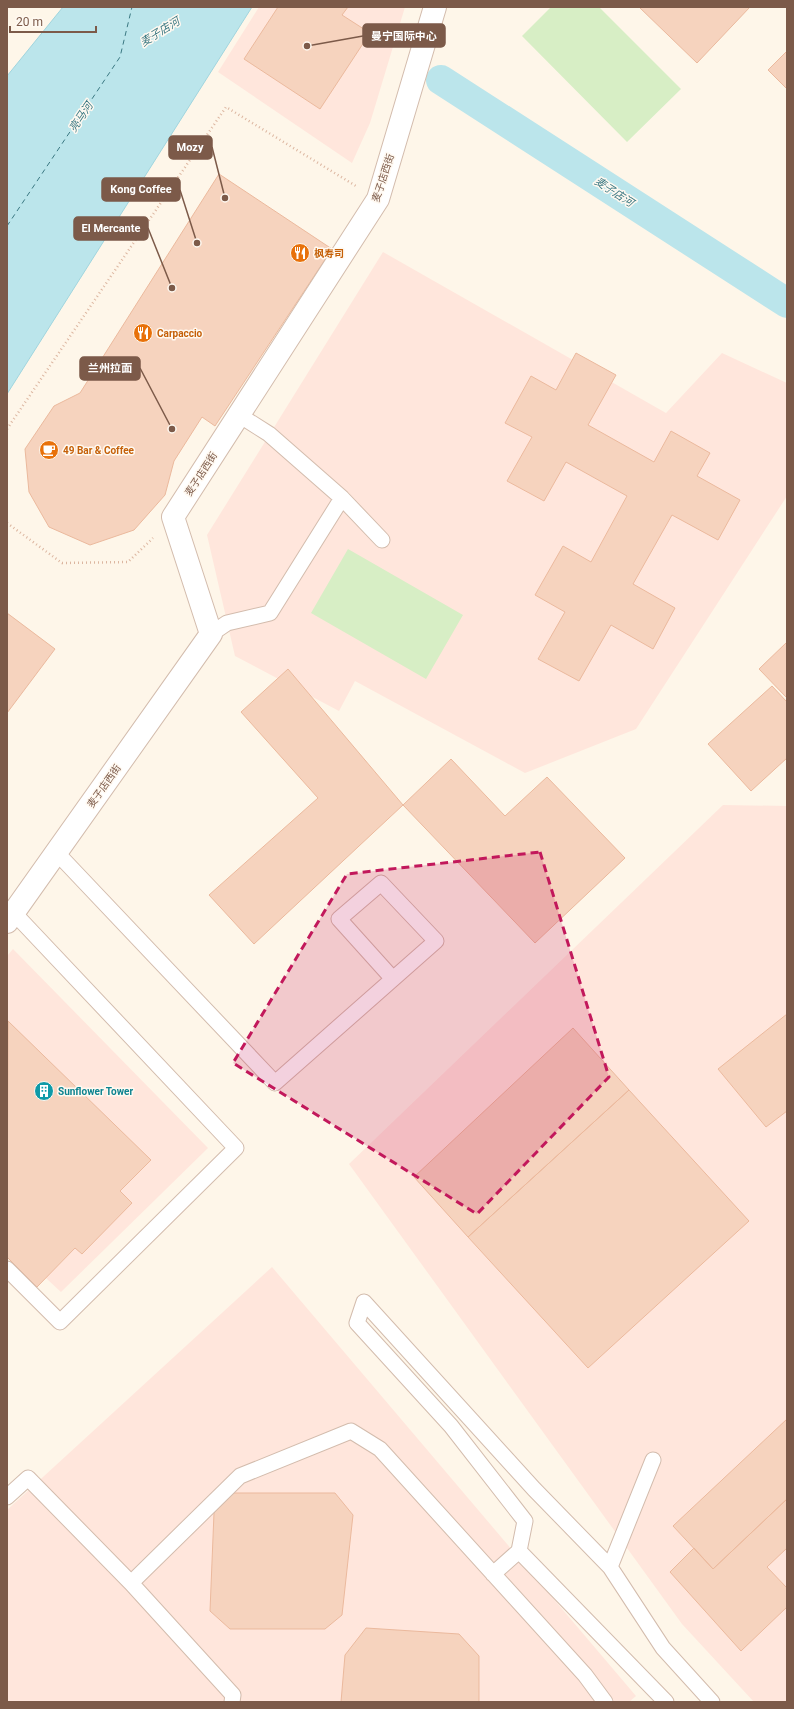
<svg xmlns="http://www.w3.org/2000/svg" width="794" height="1709" font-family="Roboto,'Noto Sans SC',sans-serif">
	<rect width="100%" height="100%" fill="#fef6e9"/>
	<path fill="#ffe6dc" d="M 259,7 L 405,7 L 370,123 L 352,163 L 218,72 Z
		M 383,252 L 666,413 L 722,353 L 787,383 L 787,496 L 636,729 L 525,773 L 355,681 L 339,711 L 235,656 L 207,535 Z
		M 723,805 L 787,806 L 787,1702 L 754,1702 L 682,1624 L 349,1164 Z
		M 13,949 L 208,1148 L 61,1292 L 7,1242 L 7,956 Z
		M 272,1267 L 636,1696 L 629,1702 L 7,1702 L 7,1510 Z"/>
	<path fill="#d7eec5" d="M 551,7 L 599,7 L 681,89 L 627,142 L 522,36 Z
		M 348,549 L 463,615 L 426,679 L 311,613 Z"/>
	<path fill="#bbe5eb" stroke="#a0d5de" d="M 63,7 L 252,7 L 7,394 L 7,76 Z"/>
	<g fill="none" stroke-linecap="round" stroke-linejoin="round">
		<path stroke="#bbe5eb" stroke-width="30" d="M 441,80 L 787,303"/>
		<path stroke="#3a7882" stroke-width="1" stroke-dasharray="5 4" stroke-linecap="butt" d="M 7,226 L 120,57 L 132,7"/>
	</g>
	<path fill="#f6d3be" stroke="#ebb99d" d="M 278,7 L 348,7 L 342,15 L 370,33 L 320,109 L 244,59 Z
		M 639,7 L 750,7 L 697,63 Z
		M 787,51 L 787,89 L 768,70 Z
		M 219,174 L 332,249 L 215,426 L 202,417 L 174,461 L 165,495 L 134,530 L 90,545 L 49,527 L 29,492 L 25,449 L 54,406 L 80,393 Z
		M 576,353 L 616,375 L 588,425 L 654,462 L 671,431 L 710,453 L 697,476 L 740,500 L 718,540 L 672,515 L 633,584 L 675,608 L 653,649 L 611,625 L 579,681 L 538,659 L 565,612 L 535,595 L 563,546 L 591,562 L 627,496 L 566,462 L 544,501 L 507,481 L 532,437 L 505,423 L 531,376 L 556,390 Z
		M 7,613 L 55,649 L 7,713 Z
		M 787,642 L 787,698 L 759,669 Z
		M 288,669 L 403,805 L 254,944 L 209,895 L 318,798 L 241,712 Z
		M 772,686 L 787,702 L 787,758 L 751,791 L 708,744 Z
		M 451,759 L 505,816 L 547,777 L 625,858 L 535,943 L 403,805 Z
		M 787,1014 L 787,1111 L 766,1127 L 718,1069 Z
		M 8,1021 L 151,1160 L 120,1191 L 132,1203 L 82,1254 L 75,1248 L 37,1287 L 7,1257 Z
		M 573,1028 L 629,1090 L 468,1237 L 414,1177 Z
		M 629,1090 L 749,1221 L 588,1368 L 468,1237 Z
		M 787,1419 L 787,1499 L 713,1569 L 673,1526 Z
		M 233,1493 L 335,1493 L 353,1515 L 342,1615 L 325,1629 L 230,1629 L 210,1611 L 214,1513 Z
		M 787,1499 L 787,1548 L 767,1567 L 787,1588 L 787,1607 L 741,1651 L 670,1572 L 694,1548 L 713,1569 Z
		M 366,1628 L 459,1634 L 479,1656 L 479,1702 L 341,1702 L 345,1655 Z"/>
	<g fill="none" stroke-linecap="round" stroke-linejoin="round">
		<g stroke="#d3bcad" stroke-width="17">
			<path id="lane" d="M 239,415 L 269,434 L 342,498 L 382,540
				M 211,634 L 227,623 L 270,613 L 342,498
				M 57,853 L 275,1083 L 436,941 L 381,883 L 339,919 L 393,979
				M 7,1269 L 60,1322 L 236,1148 L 14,913
				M 364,1302 L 534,1489 L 610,1567 L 663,1648 L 712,1702
				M 364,1302 L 357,1323 L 451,1426 L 525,1521 L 519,1551 L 666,1702
				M 7,1497 L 28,1478 L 131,1583 L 233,1695 L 232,1702
				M 610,1567 L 653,1460
				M 493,1574 L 519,1551
				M 131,1583 L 240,1476 L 351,1431 L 380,1449 L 585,1675 L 605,1702"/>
		</g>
		<g stroke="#d3bcad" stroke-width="24">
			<path id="street" d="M 7,922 L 211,634 L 173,517 L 378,199 L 435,7"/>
		</g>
		<path stroke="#dcb6a0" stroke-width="2.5" stroke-dasharray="1 3" stroke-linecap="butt" d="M 7,429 L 226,107 L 356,186
			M 7,523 L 62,563 L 128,562 L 153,538"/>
		<use href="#lane" stroke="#fff" stroke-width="15"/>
		<use href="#street" stroke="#fff" stroke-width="22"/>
	</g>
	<path fill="#c2185b" fill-opacity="0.2" stroke="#c2185b" stroke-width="3" stroke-dasharray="8 5" stroke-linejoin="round" d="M 540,852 L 609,1077 L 477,1214 L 233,1063 L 347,874 Z"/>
	<defs>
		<g id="restaurant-disc" transform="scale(1)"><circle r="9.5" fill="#e8710a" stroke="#fff9f1"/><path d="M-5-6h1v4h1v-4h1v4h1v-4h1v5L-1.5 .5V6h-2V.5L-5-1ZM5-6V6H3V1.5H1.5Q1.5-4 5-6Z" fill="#fff"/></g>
		<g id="cafe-disc" transform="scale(1)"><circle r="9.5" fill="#e8710a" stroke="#fff9f1"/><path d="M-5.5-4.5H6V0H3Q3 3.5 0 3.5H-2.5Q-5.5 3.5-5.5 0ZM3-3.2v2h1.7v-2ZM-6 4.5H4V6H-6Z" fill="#fff"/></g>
		<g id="building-disc" transform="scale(1)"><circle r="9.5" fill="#0f9aa8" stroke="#fff9f1"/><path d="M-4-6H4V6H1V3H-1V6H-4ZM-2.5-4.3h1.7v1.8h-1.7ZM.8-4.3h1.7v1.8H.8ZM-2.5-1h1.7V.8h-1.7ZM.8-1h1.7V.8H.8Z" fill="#fff"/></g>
	</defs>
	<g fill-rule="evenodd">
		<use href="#restaurant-disc" x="300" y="253"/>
		<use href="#restaurant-disc" x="143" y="333"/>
		<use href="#cafe-disc" x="49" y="450"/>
		<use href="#building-disc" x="44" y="1091"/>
	</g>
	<g text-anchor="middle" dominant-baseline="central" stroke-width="3" stroke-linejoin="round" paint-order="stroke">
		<g font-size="10" fill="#7c5a49" stroke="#fff9f1">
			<text transform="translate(383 178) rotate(-72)">麦子店西街</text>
			<text transform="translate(201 474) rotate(-57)">麦子店西街</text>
			<text transform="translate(104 786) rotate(-55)">麦子店西街</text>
		</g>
		<g font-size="10" font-weight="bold" fill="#c56008" stroke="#fff9f1" text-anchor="start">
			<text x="314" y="253">枫寿司</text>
			<text x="157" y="333">Carpaccio</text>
			<text x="63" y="450">49 Bar &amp; Coffee</text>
		</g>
		<g font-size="10" font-weight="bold" fill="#0d838f" stroke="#fff9f1" text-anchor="start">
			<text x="58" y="1091">Sunflower Tower</text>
		</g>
		<g font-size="11" font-style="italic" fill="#3a7882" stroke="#fff9f1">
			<text transform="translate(160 32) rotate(-32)">麦子店河</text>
			<text transform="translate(81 117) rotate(-56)">亮马河</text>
			<text transform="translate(614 192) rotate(33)">麦子店河</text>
		</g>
	</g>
	<path fill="none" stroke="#7c5a49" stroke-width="1.5" d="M307 46L363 36M225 198L212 147M197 243L180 190M172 288L148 228M172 429L140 368"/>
	<g fill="#7c5a49" stroke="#fff9f1" stroke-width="1.5">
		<circle cx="307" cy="46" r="4"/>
		<circle cx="225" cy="198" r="4"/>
		<circle cx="197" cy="243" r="4"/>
		<circle cx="172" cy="288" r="4"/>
		<circle cx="172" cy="429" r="4"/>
	</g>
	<g fill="#7c5a49" stroke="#7c5a49" stroke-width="1.5">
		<rect x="363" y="24" width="82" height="23" rx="4"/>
		<rect x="169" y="136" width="43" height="23" rx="4"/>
		<rect x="102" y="178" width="78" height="23" rx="4"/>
		<rect x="74" y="217" width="74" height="23" rx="4"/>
		<rect x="80" y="357" width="60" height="23" rx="4"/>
	</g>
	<g font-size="11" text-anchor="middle" font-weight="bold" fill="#fff">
		<text x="404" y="40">曼宁国际中心</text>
		<text x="190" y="151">Mozy</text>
		<text x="141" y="193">Kong Coffee</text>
		<text x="111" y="232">El Mercante</text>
		<text x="110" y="372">兰州拉面</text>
	</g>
	<rect width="794" height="1709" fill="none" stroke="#7c5a49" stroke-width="16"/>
	<path d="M10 26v6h86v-6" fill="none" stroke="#7c5a49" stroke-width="2"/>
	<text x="16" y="26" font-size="12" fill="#7c5a49" stroke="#fff9f1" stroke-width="3" paint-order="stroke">20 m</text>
</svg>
